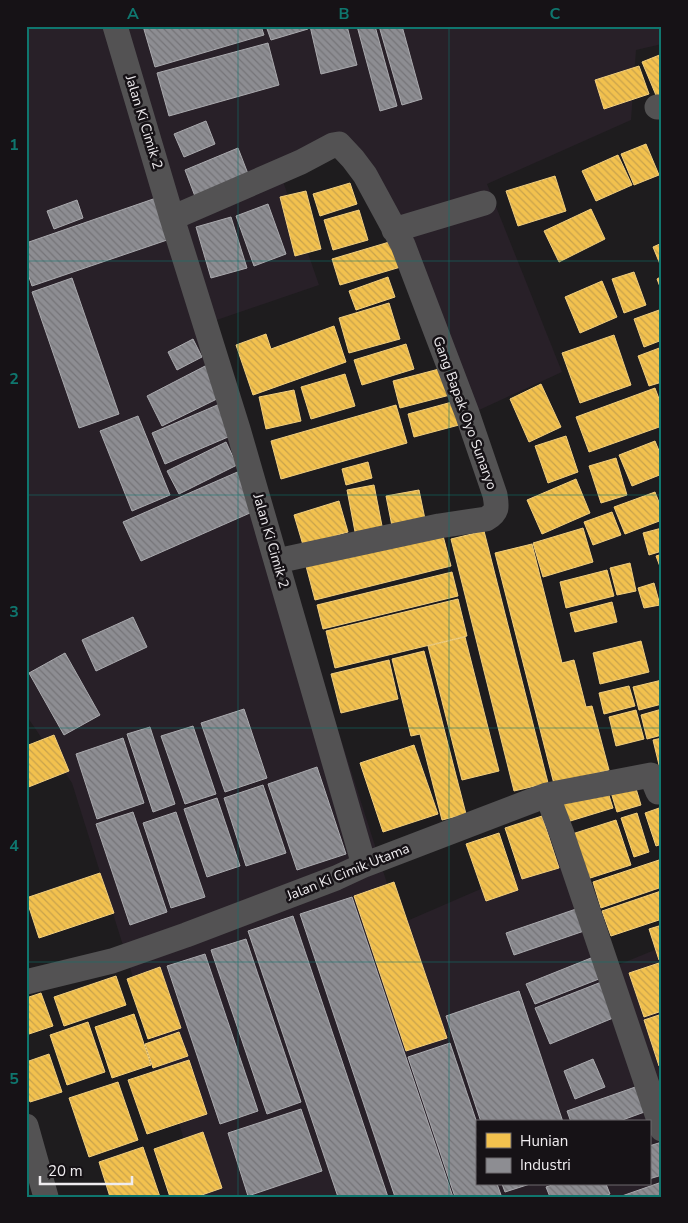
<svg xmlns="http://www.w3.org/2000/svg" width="688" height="1223" font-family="'Nunito Sans',sans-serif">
	<defs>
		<pattern id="homes-back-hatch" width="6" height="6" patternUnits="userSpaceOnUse" patternTransform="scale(1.25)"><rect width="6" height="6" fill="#f2c14e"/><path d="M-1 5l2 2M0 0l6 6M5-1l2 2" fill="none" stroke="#c8a24c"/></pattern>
		<pattern id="industry-back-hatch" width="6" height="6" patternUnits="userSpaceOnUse" patternTransform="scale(1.25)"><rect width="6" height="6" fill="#8d8d92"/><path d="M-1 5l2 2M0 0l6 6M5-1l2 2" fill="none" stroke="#757478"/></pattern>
	</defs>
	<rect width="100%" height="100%" fill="#1e1c1e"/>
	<path fill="#282028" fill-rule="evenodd" d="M 26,26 L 662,26 L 662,44 L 636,50 L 631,120 L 487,184 L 562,372 L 466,416 L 340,136 L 277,164 L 319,285 L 208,323 L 400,924 L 566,852 L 608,969 L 662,947 L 662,1197 L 202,1197 L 72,783 L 26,715 ZM 477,1122 L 649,1122 L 649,1184 L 477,1184 Z"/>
	<path fill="url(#homes-back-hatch)" stroke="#f1ce7e" d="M 662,54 L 662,99 L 658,100 L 642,62 Z
		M 639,66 L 649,94 L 604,109 L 595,80 Z
		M 646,144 L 659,175 L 634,185 L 621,154 Z
		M 618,155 L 632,185 L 596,201 L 582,171 Z
		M 555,176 L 566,211 L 518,226 L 506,191 Z
		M 350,183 L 357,204 L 320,216 L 313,194 Z
		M 306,191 L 321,249 L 295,256 L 280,197 Z
		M 591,209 L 605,239 L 559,262 L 544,231 Z
		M 359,210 L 368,240 L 333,250 L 324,220 Z
		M 396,240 L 404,266 L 340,285 L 332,259 Z
		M 662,243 L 662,269 L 653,247 Z
		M 634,272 L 646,305 L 624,313 L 612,279 Z
		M 662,276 L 662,292 L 657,279 Z
		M 388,277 L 395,297 L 356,310 L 349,291 Z
		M 602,281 L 617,317 L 580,333 L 565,297 Z
		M 389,303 L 400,339 L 349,353 L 339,318 Z
		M 662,309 L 662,340 L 644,347 L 634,319 Z
		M 334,326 L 346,362 L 253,395 L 236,345 L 266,334 L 271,349 Z
		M 614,335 L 631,385 L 580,403 L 562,353 Z
		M 406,344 L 414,369 L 362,385 L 354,360 Z
		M 662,347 L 662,382 L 649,386 L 638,356 Z
		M 443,368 L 450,395 L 400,408 L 393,381 Z
		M 345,374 L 355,406 L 311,419 L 301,387 Z
		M 541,384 L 561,427 L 529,442 L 510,399 Z
		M 655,388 L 662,407 L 662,426 L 589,452 L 576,417 Z
		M 294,390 L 301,421 L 266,429 L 259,397 Z
		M 452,402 L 459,425 L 414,437 L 408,414 Z
		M 396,405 L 407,443 L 281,479 L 271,441 Z
		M 566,436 L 578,472 L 548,483 L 535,446 Z
		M 655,441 L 662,458 L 662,474 L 632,486 L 619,455 Z
		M 616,458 L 627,495 L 601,503 L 589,466 Z
		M 368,462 L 372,478 L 346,485 L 342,469 Z
		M 576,479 L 590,513 L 542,534 L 527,500 Z
		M 374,485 L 383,531 L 356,537 L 347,490 Z
		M 419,490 L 426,524 L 393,531 L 386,496 Z
		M 655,492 L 662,510 L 662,520 L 625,534 L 614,507 Z
		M 339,501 L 348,532 L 303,545 L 294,515 Z
		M 612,512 L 621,535 L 593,545 L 584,522 Z
		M 583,528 L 593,562 L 543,577 L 533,543 Z
		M 662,528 L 662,551 L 649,555 L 643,533 Z
		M 484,531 L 548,783 L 514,791 L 451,539 Z
		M 442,532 L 451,566 L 315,600 L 306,566 Z
		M 532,544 L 562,663 L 574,660 L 586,707 L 592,706 L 609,770 L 554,784 L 495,553 Z
		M 662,554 L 662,572 L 656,556 Z
		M 630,563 L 636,591 L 617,595 L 610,568 Z
		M 607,570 L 614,596 L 566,608 L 560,582 Z
		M 452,572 L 458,596 L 323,629 L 317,605 Z
		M 654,583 L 660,605 L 644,608 L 638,588 Z
		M 458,599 L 467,636 L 335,668 L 326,631 Z
		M 612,602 L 617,622 L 575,632 L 570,613 Z
		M 465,637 L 499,771 L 462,780 L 428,646 Z
		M 641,641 L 649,672 L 600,684 L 593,653 Z
		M 424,651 L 466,814 L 442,820 L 420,734 L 411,736 L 392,659 Z
		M 389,660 L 398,699 L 341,713 L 331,674 Z
		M 662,680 L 662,704 L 639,710 L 633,687 Z
		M 629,686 L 635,706 L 604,714 L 599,693 Z
		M 662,709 L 662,735 L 647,739 L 641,715 Z
		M 636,710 L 644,739 L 616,746 L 609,717 Z
		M 54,735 L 69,771 L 26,788 L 26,746 Z
		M 662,738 L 662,769 L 660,769 L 653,740 Z
		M 414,745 L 438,814 L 383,832 L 360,763 Z
		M 634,782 L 641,805 L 617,812 L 610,789 Z
		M 606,786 L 613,808 L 567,822 L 561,800 Z
		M 662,807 L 662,844 L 656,846 L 645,813 Z
		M 637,813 L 649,852 L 634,857 L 621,818 Z
		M 542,816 L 559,868 L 522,879 L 505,828 Z
		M 616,820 L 631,865 L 584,880 L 569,835 Z
		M 499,833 L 518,890 L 486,901 L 466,844 Z
		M 659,860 L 662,867 L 662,887 L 601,908 L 593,882 Z
		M 100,873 L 114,913 L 39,938 L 26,898 Z
		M 394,882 L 447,1038 L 406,1051 L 354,896 Z
		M 661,891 L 662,919 L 611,936 L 602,911 Z
		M 662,925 L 662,959 L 659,960 L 649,929 Z
		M 662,962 L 662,1011 L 644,1017 L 629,973 Z
		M 160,967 L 181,1028 L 148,1039 L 127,979 Z
		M 116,976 L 126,1005 L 64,1026 L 54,997 Z
		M 41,993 L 53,1026 L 26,1035 L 26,998 Z
		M 134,1014 L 151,1065 L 112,1078 L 95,1027 Z
		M 662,1014 L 662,1065 L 659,1066 L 644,1020 Z
		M 88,1022 L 105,1072 L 67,1085 L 50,1035 Z
		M 179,1032 L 188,1056 L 153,1068 L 145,1044 Z
		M 49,1054 L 62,1092 L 30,1102 L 26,1091 L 26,1062 Z
		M 189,1060 L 207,1114 L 147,1134 L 128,1080 Z
		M 118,1082 L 138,1140 L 89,1157 L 69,1098 Z
		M 203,1132 L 222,1188 L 196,1197 L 170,1197 L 154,1149 Z
		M 143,1147 L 160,1197 L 110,1197 L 99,1162 Z"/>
	<path fill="url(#industry-back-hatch)" stroke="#aaaaae" d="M 143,26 L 261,26 L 264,35 L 155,67 Z
		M 266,26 L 307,26 L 308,29 L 271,40 Z
		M 310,26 L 347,26 L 357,65 L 321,74 Z
		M 357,26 L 375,26 L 397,106 L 380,111 Z
		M 379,26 L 402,26 L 422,99 L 402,105 Z
		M 268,43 L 279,85 L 169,116 L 157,73 Z
		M 206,121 L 215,144 L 184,157 L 174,134 Z
		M 238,148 L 250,179 L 196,199 L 185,170 Z
		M 159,197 L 173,238 L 32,286 L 26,268 L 26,243 Z
		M 77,200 L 83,218 L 54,229 L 47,211 Z
		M 268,204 L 286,254 L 254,266 L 236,216 Z
		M 231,217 L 247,268 L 211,278 L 196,227 Z
		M 72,278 L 119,414 L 79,428 L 32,292 Z
		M 193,339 L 202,357 L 177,370 L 168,352 Z
		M 209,364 L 225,395 L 162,426 L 147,396 Z
		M 222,403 L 235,434 L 165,464 L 152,433 Z
		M 138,416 L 170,495 L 132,511 L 100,431 Z
		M 226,442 L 237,465 L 179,494 L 167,471 Z
		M 242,470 L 259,509 L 141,561 L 123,522 Z
		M 133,617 L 147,647 L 96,671 L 82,640 Z
		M 65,653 L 100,715 L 64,735 L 29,673 Z
		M 244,709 L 267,778 L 225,792 L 201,723 Z
		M 193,726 L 216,794 L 185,804 L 161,736 Z
		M 150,727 L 175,804 L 153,812 L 127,734 Z
		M 123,738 L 144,803 L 97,819 L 76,754 Z
		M 317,767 L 346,854 L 297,870 L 268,784 Z
		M 263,785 L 286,853 L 246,866 L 224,798 Z
		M 217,798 L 240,866 L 207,877 L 184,809 Z
		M 133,812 L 167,912 L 130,925 L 96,824 Z
		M 176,812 L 205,897 L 171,908 L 143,823 Z
		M 352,897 L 453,1197 L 395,1197 L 300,914 Z
		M 579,908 L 587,930 L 514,955 L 506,933 Z
		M 293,916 L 388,1197 L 338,1197 L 248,931 Z
		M 246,939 L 301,1102 L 267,1114 L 211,950 Z
		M 205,954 L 258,1111 L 220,1124 L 167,966 Z
		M 596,956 L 604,977 L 535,1004 L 526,984 Z
		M 604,981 L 618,1016 L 550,1044 L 535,1008 Z
		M 519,991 L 563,1122 L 481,1122 L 446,1016 Z
		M 450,1043 L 477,1123 L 477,1184 L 497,1184 L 501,1195 L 496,1197 L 455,1197 L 408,1057 Z
		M 593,1059 L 605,1087 L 575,1099 L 564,1071 Z
		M 641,1085 L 650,1110 L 617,1122 L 571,1122 L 567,1111 Z
		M 301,1109 L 322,1171 L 248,1196 L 228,1133 Z
		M 662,1142 L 662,1175 L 649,1179 L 649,1146 Z
		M 659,1183 L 662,1190 L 662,1197 L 619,1197 Z
		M 502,1184 L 530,1184 L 505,1192 Z
		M 555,1184 L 606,1184 L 610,1194 L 602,1197 L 550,1197 L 546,1187 Z"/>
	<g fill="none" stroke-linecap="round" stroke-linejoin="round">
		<path stroke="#535253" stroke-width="25" d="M 115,26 L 172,218
			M 657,107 L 662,107
			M 394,230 L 484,203
			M 277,561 L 439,526 L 486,519 C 498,512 497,507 495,495 L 467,413 L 403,245 L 365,175 L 353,159 L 339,144 L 333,145 L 301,162 L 172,218 L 238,429 L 364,865
			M 547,795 L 562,834 L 662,1129
			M 26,982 L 112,961 L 186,935 L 336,878 L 364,865 L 547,795 L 651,775 L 658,792 L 662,791
			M 26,1126 L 46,1197"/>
	</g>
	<path fill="none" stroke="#0f766e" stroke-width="1" stroke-opacity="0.55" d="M 238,26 L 238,1197M 449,26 L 449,1197M 26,261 L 662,261M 26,495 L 662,495M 26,728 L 662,728M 26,962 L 662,962"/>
	<g text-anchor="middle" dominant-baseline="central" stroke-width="5" stroke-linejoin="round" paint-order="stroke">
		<g font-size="14" fill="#efecef" stroke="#161216">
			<text transform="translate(144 122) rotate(73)">Jalan Ki Cimik 2</text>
			<text transform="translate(465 413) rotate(70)">Gang Bapak Oyo Sunaryo</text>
			<text transform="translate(271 541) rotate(74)">Jalan Ki Cimik 2</text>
			<text transform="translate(348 872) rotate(-22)">Jalan Ki Cimik Utama</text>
		</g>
	</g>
	<rect width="688" height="1223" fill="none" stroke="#161216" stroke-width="55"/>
	<rect x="476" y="1120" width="175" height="65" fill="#161216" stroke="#6d696d"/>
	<rect x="486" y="1133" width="25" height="15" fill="#f2c14e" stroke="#6d696d"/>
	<text x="520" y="1146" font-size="15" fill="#efecef">Hunian</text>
	<rect x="486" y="1158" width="25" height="15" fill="#8d8d92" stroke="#6d696d"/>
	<text x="520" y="1170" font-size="15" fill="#efecef">Industri</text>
	<path d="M40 1176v8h92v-8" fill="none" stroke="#efecef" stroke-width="2.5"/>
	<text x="48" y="1176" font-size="15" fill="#efecef" stroke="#161216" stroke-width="4" paint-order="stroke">20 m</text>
	<rect x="28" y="28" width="632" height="1168" fill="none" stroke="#0f766e" stroke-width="2"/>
	<g font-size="16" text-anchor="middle" font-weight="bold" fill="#0f766e">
		<text x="133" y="19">A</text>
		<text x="344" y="19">B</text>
		<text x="555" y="19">C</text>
		<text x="14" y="150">1</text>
		<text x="14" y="384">2</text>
		<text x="14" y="617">3</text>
		<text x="14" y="851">4</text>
		<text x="14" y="1084">5</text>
	</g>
</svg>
